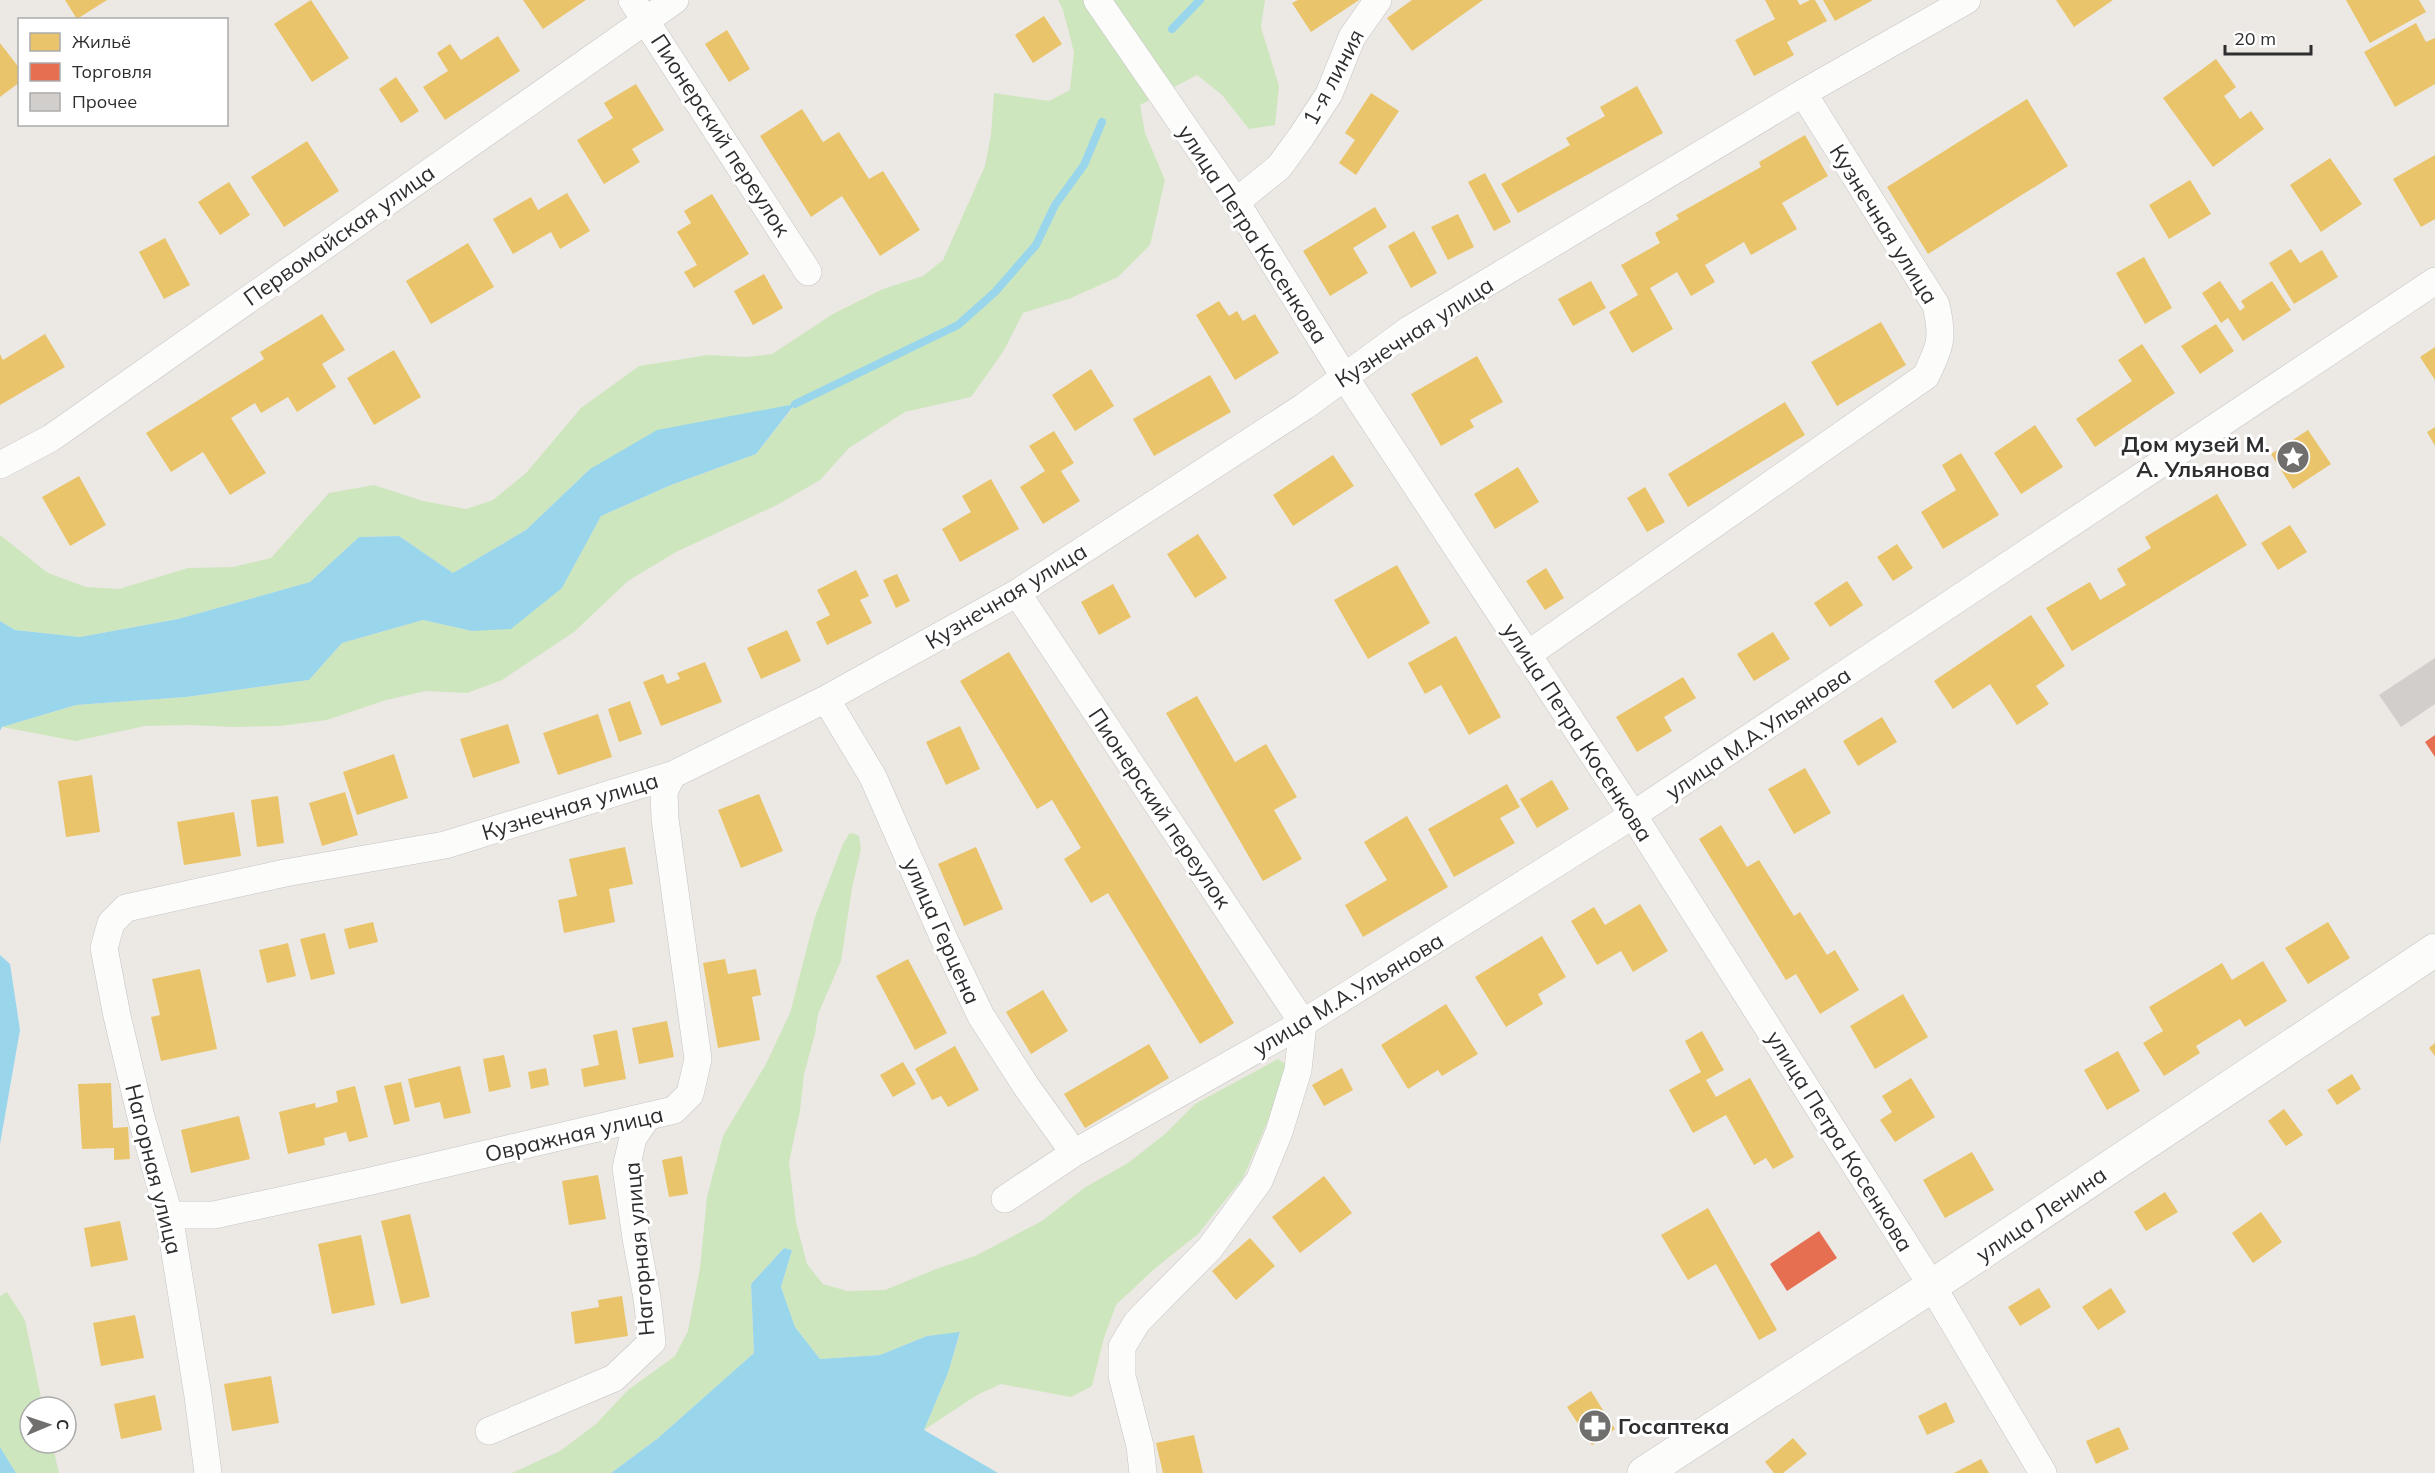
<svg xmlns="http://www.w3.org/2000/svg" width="2435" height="1473" font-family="Mulish,sans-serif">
	<rect width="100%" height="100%" fill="#ece8e4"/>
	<path fill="#cee6be" d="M 1058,0 L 1265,0 L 1261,27 L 1279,86 L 1275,125 L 1249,129 L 1222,95 L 1197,75 L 1140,105 L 1145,133 L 1165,180 L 1150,245 L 1118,277 L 1071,298 L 1023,313 L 1003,352 L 971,397 L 905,412 L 849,448 L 820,480 L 777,505 L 676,552 L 628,581 L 574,632 L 502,680 L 467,693 L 426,691 L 386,700 L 327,720 L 280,726 L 233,727 L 190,725 L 145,726 L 76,741 L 2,727 L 76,705 L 186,697 L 309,680 L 342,643 L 423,620 L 472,631 L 562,588 L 601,516 L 671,485 L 756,454 L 795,405 L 590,469 L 526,530 L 453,573 L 399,536 L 359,537 L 310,582 L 178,619 L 80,637 L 15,630 L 0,621 L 0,535 L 48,573 L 86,587 L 119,589 L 188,568 L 233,567 L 271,558 L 329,493 L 374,485 L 423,501 L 466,509 L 493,500 L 526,473 L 581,408 L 639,366 L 708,355 L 746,357 L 772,354 L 833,314 L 883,289 L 923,276 L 943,260 L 985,166 L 991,135 L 994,93 L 1049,101 L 1070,90 L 1074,52 L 1063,10 Z
		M 853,833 L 859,836 L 861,849 L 852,888 L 841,961 L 818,1014 L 815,1034 L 804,1074 L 800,1111 L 789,1162 L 796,1222 L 807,1264 L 823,1284 L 847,1291 L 885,1290 L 936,1269 L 975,1256 L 1042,1221 L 1084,1188 L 1128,1163 L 1165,1134 L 1195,1104 L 1278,1059 L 1288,1066 L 1283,1086 L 1243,1178 L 1198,1234 L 1153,1270 L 1116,1305 L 1104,1338 L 1092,1386 L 1071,1397 L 1001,1384 L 977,1395 L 924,1430 L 948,1373 L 960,1333 L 927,1336 L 880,1355 L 820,1359 L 795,1327 L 781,1287 L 792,1250 L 784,1248 L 751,1284 L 754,1353 L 657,1439 L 611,1473 L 512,1473 L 560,1451 L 596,1424 L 628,1390 L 675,1356 L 688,1331 L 700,1268 L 707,1197 L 723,1136 L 766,1064 L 790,1013 L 815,917 L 843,844 L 849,834 Z
		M 7,1292 L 25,1320 L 43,1407 L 30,1407 L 30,1443 L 52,1443 L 59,1473 L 16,1473 L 0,1447 L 0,1296 Z"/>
	<path fill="#99d6ec" d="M 795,404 L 756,454 L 671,485 L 601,516 L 562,588 L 511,629 L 472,631 L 423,620 L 342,643 L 309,680 L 186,697 L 76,705 L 2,727 L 0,731 L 0,621 L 15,630 L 80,637 L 178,619 L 310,582 L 359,537 L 399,536 L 453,573 L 526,530 L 590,469 L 657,430 Z
		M 0,955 L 10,964 L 20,1030 L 0,1144 Z
		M 784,1248 L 792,1250 L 781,1287 L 795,1327 L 820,1359 L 880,1355 L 927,1336 L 960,1332 L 948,1373 L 924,1430 L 998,1473 L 611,1473 L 657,1439 L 754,1353 L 751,1284 Z
		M 0,1447 L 16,1473 L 0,1473 Z"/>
	<path fill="#e9c46a" d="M 65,0 L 107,0 L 77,19 Z
		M 311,0 L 349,58 L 312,82 L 274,24 Z
		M 523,0 L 586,0 L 543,29 Z
		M 1298,0 L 1359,0 L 1311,32 L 1292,3 Z
		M 1412,0 L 1483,0 L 1412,51 L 1387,18 Z
		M 1765,0 L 1797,0 L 1800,5 L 1810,0 L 1815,0 L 1827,21 L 1787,42 L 1794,55 L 1754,76 L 1735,40 L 1775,19 Z
		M 1823,0 L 1873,0 L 1835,21 Z
		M 2056,0 L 2113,0 L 2074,27 Z
		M 2346,0 L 2419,0 L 2426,12 L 2370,43 Z
		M 1044,16 L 1062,44 L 1033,63 L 1015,35 Z
		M 2416,23 L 2426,42 L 2435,38 L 2435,84 L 2395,107 L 2364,52 Z
		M 727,30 L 750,69 L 729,82 L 705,44 Z
		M 498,36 L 520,71 L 445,120 L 423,87 L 448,71 L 437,53 L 450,44 L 461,60 Z
		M 0,43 L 20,69 L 20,82 L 0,97 Z
		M 2216,59 L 2236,87 L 2224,96 L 2240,119 L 2251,111 L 2264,129 L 2213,167 L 2163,98 Z
		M 396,77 L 419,111 L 401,123 L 379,89 Z
		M 636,84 L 664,130 L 632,149 L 640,162 L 604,184 L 577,140 L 613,118 L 604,103 Z
		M 1637,86 L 1663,133 L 1518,213 L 1501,184 L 1570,145 L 1566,138 L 1605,116 L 1600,107 Z
		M 1371,93 L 1399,111 L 1356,175 L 1339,163 L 1355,140 L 1345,133 Z
		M 2027,99 L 2068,166 L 1928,254 L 1887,187 Z
		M 802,109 L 823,142 L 839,132 L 869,179 L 883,171 L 920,230 L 880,256 L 842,196 L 811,217 L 760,136 Z
		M 1805,135 L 1828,176 L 1782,203 L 1797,229 L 1751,255 L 1744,242 L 1705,265 L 1715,282 L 1691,296 L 1677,272 L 1650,288 L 1673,329 L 1632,353 L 1609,312 L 1638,295 L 1621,265 L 1660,243 L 1655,233 L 1679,219 L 1676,215 L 1761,167 L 1759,162 Z
		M 307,141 L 339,191 L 284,227 L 251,177 Z
		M 2435,155 L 2435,219 L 2421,227 L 2393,179 Z
		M 2330,158 L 2362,204 L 2321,232 L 2290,185 Z
		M 1485,173 L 1511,222 L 1494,231 L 1468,182 Z
		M 2190,180 L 2211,214 L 2169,239 L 2149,205 Z
		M 229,182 L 250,215 L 220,235 L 198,202 Z
		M 567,193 L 590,231 L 560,249 L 551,232 L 513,254 L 493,219 L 531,197 L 538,210 Z
		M 712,194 L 749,254 L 694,288 L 684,272 L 697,265 L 677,232 L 691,223 L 684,211 Z
		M 1375,207 L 1387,227 L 1353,248 L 1368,273 L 1330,296 L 1303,251 Z
		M 1458,214 L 1474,247 L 1448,260 L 1431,227 Z
		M 1414,231 L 1437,273 L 1411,288 L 1388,246 Z
		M 165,238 L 190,285 L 164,299 L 139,252 Z
		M 468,243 L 494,287 L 431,324 L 406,281 Z
		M 2291,249 L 2300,263 L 2322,250 L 2338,277 L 2294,304 L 2269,263 Z
		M 2144,257 L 2172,308 L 2145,324 L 2116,273 Z
		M 764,274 L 783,308 L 753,325 L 734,291 Z
		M 1591,281 L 1606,308 L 1573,326 L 1558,299 Z
		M 2220,281 L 2240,311 L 2245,307 L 2241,301 L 2272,281 L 2291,310 L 2243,341 L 2228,318 L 2221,323 L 2202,293 Z
		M 1219,301 L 1229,316 L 1237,311 L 1243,321 L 1255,314 L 1279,353 L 1235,380 L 1196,315 Z
		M 322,314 L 345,350 L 322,364 L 336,387 L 297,412 L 288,397 L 261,413 L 255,403 L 231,418 L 266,473 L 230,495 L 203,452 L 171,472 L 146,433 L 264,359 L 260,352 Z
		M 1881,322 L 1906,365 L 1837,406 L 1811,362 Z
		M 2216,324 L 2234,351 L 2200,374 L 2181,346 Z
		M 45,334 L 65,367 L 0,405 L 0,354 L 3,360 Z
		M 2142,344 L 2175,393 L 2095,447 L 2076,419 L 2132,381 L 2118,360 Z
		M 2435,347 L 2435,380 L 2420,357 Z
		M 394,350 L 421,397 L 374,425 L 347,378 Z
		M 1477,356 L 1503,402 L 1470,420 L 1474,427 L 1441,446 L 1411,394 Z
		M 1091,369 L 1114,406 L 1075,431 L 1052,395 Z
		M 1210,375 L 1231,412 L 1154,456 L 1133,419 Z
		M 1785,402 L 1805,435 L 1688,507 L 1668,474 Z
		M 2035,425 L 2063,467 L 2021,494 L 1994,453 Z
		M 2435,427 L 2435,446 L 2427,432 Z
		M 2308,430 L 2331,464 L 2293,489 L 2271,454 Z
		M 1054,431 L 1074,463 L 1061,471 L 1080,501 L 1043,524 L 1020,487 L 1045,471 L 1029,446 Z
		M 1961,453 L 1999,515 L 1943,549 L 1921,512 L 1956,490 L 1942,465 Z
		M 1333,455 L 1354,486 L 1293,526 L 1273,495 Z
		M 1518,467 L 1539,502 L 1495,529 L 1474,494 Z
		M 79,476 L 106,525 L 70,546 L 42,497 Z
		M 991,479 L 1019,529 L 960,562 L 942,529 L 971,512 L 962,496 Z
		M 1645,487 L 1665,522 L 1647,532 L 1627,498 Z
		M 2217,494 L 2247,545 L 2072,651 L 2046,608 L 2090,582 L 2100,600 L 2126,585 L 2117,569 L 2151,548 L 2145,537 Z
		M 2290,525 L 2307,552 L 2278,570 L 2261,543 Z
		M 1198,534 L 1227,578 L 1195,598 L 1167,554 Z
		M 1897,544 L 1913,568 L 1893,581 L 1877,557 Z
		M 1397,565 L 1430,623 L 1368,659 L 1334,600 Z
		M 1546,568 L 1564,598 L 1545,610 L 1526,581 Z
		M 856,570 L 869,596 L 860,600 L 872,623 L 827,645 L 816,622 L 830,615 L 817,590 Z
		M 897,574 L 910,601 L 896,608 L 883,580 Z
		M 1847,581 L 1863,605 L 1830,627 L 1814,603 Z
		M 1113,584 L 1131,617 L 1099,635 L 1081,602 Z
		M 2031,615 L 2065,666 L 2036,686 L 2049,704 L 2017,725 L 1990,684 L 1953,709 L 1934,681 Z
		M 787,630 L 801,661 L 761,679 L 747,648 Z
		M 1773,632 L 1790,659 L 1754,681 L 1737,654 Z
		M 1456,636 L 1501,717 L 1469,735 L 1441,685 L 1425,694 L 1408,663 Z
		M 1009,652 L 1234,1023 L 1200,1044 L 1108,893 L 1091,903 L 1064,859 L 1081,848 L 1052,800 L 1037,809 L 960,681 Z
		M 705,662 L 722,702 L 661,726 L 643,682 L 663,674 L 667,684 L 680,679 L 677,673 Z
		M 1683,677 L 1696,698 L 1664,717 L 1672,731 L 1637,752 L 1616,717 Z
		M 1197,696 L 1235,762 L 1266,744 L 1297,797 L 1274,810 L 1302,859 L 1263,881 L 1166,713 Z
		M 630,701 L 642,734 L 619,742 L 608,709 Z
		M 598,714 L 612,757 L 558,775 L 543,733 Z
		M 1882,717 L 1897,742 L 1858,766 L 1843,741 Z
		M 508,724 L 520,763 L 473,778 L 460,739 Z
		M 960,726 L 980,769 L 946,785 L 926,742 Z
		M 394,754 L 408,798 L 357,815 L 343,772 Z
		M 1805,768 L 1831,813 L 1794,834 L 1768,789 Z
		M 92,775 L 100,832 L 66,837 L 58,781 Z
		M 1552,780 L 1569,809 L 1537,828 L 1520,799 Z
		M 1507,784 L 1520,807 L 1500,818 L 1515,843 L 1454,877 L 1428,829 Z
		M 345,792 L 358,835 L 322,846 L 309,803 Z
		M 759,794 L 783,851 L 741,868 L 718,810 Z
		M 278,796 L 284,843 L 257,847 L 251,800 Z
		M 234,812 L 241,856 L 184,865 L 177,822 Z
		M 1407,816 L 1448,887 L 1363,937 L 1345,905 L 1387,880 L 1364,842 Z
		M 1721,825 L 1747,867 L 1759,860 L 1794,916 L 1800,912 L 1827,955 L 1835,950 L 1859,990 L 1820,1014 L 1796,974 L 1786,980 L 1699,839 Z
		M 625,847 L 633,884 L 609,889 L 615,922 L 564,933 L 558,900 L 577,896 L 569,859 Z
		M 976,847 L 1003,909 L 964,926 L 938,864 Z
		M 1640,904 L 1668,951 L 1633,972 L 1621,951 L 1597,965 L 1571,921 L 1594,907 L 1605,925 Z
		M 373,922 L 378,942 L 349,949 L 344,929 Z
		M 2328,922 L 2350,958 L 2308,984 L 2285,948 Z
		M 325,933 L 335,974 L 311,980 L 300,939 Z
		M 1542,936 L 1566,977 L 1538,994 L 1543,1004 L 1506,1027 L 1475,977 Z
		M 288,943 L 296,976 L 267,983 L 259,950 Z
		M 725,959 L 728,974 L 756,969 L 761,995 L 752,997 L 760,1040 L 718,1048 L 703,963 Z
		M 908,959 L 947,1033 L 915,1050 L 876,976 Z
		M 2263,961 L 2287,1001 L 2245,1027 L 2240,1019 L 2233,1023 L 2196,1046 L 2200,1053 L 2164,1076 L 2143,1043 L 2163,1031 L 2149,1007 L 2222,963 L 2232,980 Z
		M 200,969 L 217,1049 L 161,1061 L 151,1017 L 160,1015 L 152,979 Z
		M 1043,990 L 1068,1031 L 1031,1054 L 1006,1012 Z
		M 1903,994 L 1928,1037 L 1875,1069 L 1850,1026 Z
		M 1446,1004 L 1478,1054 L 1442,1076 L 1438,1070 L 1408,1089 L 1381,1045 Z
		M 667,1021 L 674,1057 L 639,1064 L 632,1028 Z
		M 617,1030 L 626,1079 L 584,1087 L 581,1069 L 599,1065 L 593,1035 Z
		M 1702,1031 L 1724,1070 L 1706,1080 L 1716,1097 L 1750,1078 L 1794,1157 L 1773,1169 L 1766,1158 L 1754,1165 L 1726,1115 L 1693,1133 L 1669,1090 L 1701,1072 L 1685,1041 Z
		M 2435,1043 L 2435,1056 L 2429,1048 Z
		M 1149,1044 L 1169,1078 L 1085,1128 L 1064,1094 Z
		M 955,1046 L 979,1090 L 948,1107 L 941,1096 L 932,1100 L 915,1069 Z
		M 2118,1051 L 2140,1091 L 2107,1110 L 2084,1070 Z
		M 504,1055 L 511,1087 L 489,1092 L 483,1059 Z
		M 903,1062 L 916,1084 L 893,1097 L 880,1075 Z
		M 460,1066 L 471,1113 L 444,1119 L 440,1102 L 415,1108 L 408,1079 Z
		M 546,1068 L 549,1085 L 531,1089 L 528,1072 Z
		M 1342,1068 L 1353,1090 L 1324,1106 L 1312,1085 Z
		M 2352,1074 L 2361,1089 L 2337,1105 L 2327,1090 Z
		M 1911,1078 L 1935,1117 L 1895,1142 L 1880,1120 L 1892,1112 L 1882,1096 Z
		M 401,1082 L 410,1121 L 394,1125 L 384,1086 Z
		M 111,1083 L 113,1128 L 128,1127 L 130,1159 L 114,1160 L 114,1148 L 82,1149 L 78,1084 Z
		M 355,1086 L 368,1137 L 349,1142 L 346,1132 L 324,1138 L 325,1145 L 288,1154 L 279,1112 L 315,1103 L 316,1108 L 338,1102 L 336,1091 Z
		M 2284,1109 L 2303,1135 L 2286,1146 L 2268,1121 Z
		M 239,1116 L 250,1159 L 191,1173 L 181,1130 Z
		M 1972,1152 L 1994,1190 L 1945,1218 L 1923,1180 Z
		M 682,1156 L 688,1194 L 669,1197 L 662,1160 Z
		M 598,1175 L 606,1219 L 569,1225 L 562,1181 Z
		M 1324,1176 L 1352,1213 L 1300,1253 L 1272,1217 Z
		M 2165,1192 L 2178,1212 L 2146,1231 L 2134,1212 Z
		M 1708,1208 L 1777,1330 L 1759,1340 L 1716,1264 L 1688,1280 L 1661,1235 Z
		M 2261,1212 L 2282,1242 L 2253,1263 L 2232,1233 Z
		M 410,1214 L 430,1297 L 401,1304 L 381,1221 Z
		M 120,1221 L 128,1260 L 91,1267 L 84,1228 Z
		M 361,1235 L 375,1305 L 332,1314 L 318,1244 Z
		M 1250,1238 L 1275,1266 L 1236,1300 L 1212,1271 Z
		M 2039,1288 L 2051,1307 L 2020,1326 L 2008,1307 Z
		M 2111,1288 L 2126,1312 L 2098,1330 L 2082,1307 Z
		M 622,1296 L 628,1336 L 575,1344 L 571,1312 L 599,1307 L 598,1300 Z
		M 135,1315 L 144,1358 L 101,1366 L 93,1323 Z
		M 271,1376 L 279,1423 L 232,1431 L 224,1384 Z
		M 1591,1391 L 1615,1429 L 1592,1445 L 1567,1407 Z
		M 155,1395 L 162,1430 L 121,1439 L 114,1404 Z
		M 1946,1402 L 1955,1422 L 1927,1435 L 1918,1416 Z
		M 2119,1427 L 2129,1449 L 2096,1464 L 2086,1441 Z
		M 1194,1435 L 1203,1473 L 1163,1473 L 1156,1443 Z
		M 1793,1438 L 1807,1454 L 1783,1473 L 1774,1473 L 1765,1462 Z
		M 1981,1459 L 1989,1473 L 1954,1473 Z"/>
	<path fill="#e76f51" d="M 2435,735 L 2435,757 L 2425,742 Z
		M 1819,1231 L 1837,1258 L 1787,1291 L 1770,1264 Z"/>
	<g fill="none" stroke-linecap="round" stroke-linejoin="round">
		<path stroke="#99d6ec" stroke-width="8" d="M 1172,29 L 1200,0
			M 795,404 L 958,325 L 995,292 L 1036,245 L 1055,205 L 1084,165 L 1102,122"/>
	</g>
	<path fill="#d1cecb" d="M 2435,658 L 2435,704 L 2401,727 L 2379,695 Z"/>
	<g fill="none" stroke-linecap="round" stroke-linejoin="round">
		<g stroke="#c5c4c5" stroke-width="28">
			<path id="minor" d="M 632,0 L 808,272
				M 1097,0 L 1236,202 L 1344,376 L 1633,815 L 1932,1286 L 2043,1473
				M 1236,202 L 1279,167 L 1301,137 L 1329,94 L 1352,37 L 1378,0
				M 0,465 L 51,438 L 675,0
				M 1017,593 L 1303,1023 L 1298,1070 L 1279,1132 L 1259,1181 L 1210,1248 L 1137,1322 L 1122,1347 L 1122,1376 L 1140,1446 L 1143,1473
				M 1527,655 L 1926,376 C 1940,346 1944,339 1936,305 L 1803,93
				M 826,699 L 873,777 L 945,941 L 981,1016 L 1026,1086 L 1074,1153
				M 1005,1199 L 1074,1153 L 1303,1023 L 1633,815 L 2435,281
				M 169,1215 L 214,1215 L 371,1181 L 674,1110 L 690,1094 L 698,1059 L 665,819 L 664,792 L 672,775
				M 489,1431 L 614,1378 L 652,1342 L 647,1298 L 636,1238 L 626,1168 L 633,1138 L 646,1119
				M 208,1473 L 198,1396 L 169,1215 L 141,1117 L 117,1016 L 104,948 L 111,923 L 126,908 L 285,873 L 445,845 L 672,775 L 826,699 L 1017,593 L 1305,406 L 1410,329 L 1803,93 L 1967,0"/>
		</g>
		<g stroke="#c5c4c5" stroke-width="34">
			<path id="secondary" d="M 1644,1473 L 1932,1286 L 2435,950"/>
		</g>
		<use href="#minor" stroke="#fcfcfb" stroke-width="27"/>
		<use href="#secondary" stroke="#fcfcfb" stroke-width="33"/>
	</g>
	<defs>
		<g id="sight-disc" transform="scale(1.725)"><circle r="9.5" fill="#706f6e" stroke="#fff"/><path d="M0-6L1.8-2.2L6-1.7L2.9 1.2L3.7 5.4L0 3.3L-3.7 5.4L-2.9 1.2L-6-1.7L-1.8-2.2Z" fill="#fff"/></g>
		<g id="pharmacy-disc" transform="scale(1.725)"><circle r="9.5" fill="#706f6e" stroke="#fff"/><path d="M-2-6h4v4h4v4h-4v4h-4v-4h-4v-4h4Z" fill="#fff"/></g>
	</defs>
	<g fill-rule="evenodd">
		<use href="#sight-disc" x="2293" y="457"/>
		<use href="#pharmacy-disc" x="1595" y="1426"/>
	</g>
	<g text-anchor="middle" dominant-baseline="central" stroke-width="6" stroke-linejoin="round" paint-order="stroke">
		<g font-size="22" fill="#2e2e2e" stroke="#fff">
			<text transform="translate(1333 77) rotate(-62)">1-я линия</text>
			<text transform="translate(721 135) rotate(57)">Пионерский переулок</text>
			<text transform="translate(1884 224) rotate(58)">Кузнечная улица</text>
			<text transform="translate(1253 234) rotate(57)">улица Петра Косенкова</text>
			<text transform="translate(339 235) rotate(-35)">Первомайская улица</text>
			<text transform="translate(1414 332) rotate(-33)">Кузнечная улица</text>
			<text transform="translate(1006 596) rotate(-31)">Кузнечная улица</text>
			<text transform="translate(1578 732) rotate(57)">улица Петра Косенкова</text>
			<text transform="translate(1758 733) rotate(-34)">улица М.А.Ульянова</text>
			<text transform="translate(570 806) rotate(-17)">Кузнечная улица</text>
			<text transform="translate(1160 808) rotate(56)">Пионерский переулок</text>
			<text transform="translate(942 931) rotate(66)">улица Герцена</text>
			<text transform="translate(1348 994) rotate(-31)">улица М.А.Ульянова</text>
			<text transform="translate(574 1134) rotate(-13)">Овражная улица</text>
			<text transform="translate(1840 1141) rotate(58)">улица Петра Косенкова</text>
			<text transform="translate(154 1169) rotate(76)">Нагорная улица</text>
			<text transform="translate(2041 1214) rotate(-34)">улица Ленина</text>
			<text transform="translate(639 1249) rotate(-95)">Нагорная улица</text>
		</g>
		<g font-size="22" font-weight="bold" fill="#2e2e2e" stroke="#fff" text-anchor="end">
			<text x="2270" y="444">Дом музей М.<tspan x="2270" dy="25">А. Ульянова</tspan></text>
			<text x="1618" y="1426" text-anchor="start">Госаптека</text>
		</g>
	</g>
	<rect x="18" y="18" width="210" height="108" fill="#ffffff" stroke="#ababab" stroke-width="1.5"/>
	<rect x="30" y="33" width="30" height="18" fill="#e9c46a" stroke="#ababab" stroke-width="1.5"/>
	<text x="72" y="48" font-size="18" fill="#2e2e2e">Жильё</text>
	<rect x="30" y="63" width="30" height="18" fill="#e76f51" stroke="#ababab" stroke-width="1.5"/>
	<text x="72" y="78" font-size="18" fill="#2e2e2e">Торговля</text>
	<rect x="30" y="93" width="30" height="18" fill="#d1cecb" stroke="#ababab" stroke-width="1.5"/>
	<text x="72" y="108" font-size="18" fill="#2e2e2e">Прочее</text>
	<g transform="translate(48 1425) rotate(88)"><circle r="28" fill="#ffffff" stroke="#ababab" stroke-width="1.5"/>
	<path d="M0-4.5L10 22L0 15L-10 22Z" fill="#706f6e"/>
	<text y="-9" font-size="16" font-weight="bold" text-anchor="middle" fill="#2e2e2e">С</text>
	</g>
	<path d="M2225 45v9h86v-9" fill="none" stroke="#2e2e2e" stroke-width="3"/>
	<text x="2234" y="45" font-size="18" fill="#2e2e2e" stroke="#ffffff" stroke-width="4.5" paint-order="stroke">20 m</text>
</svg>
